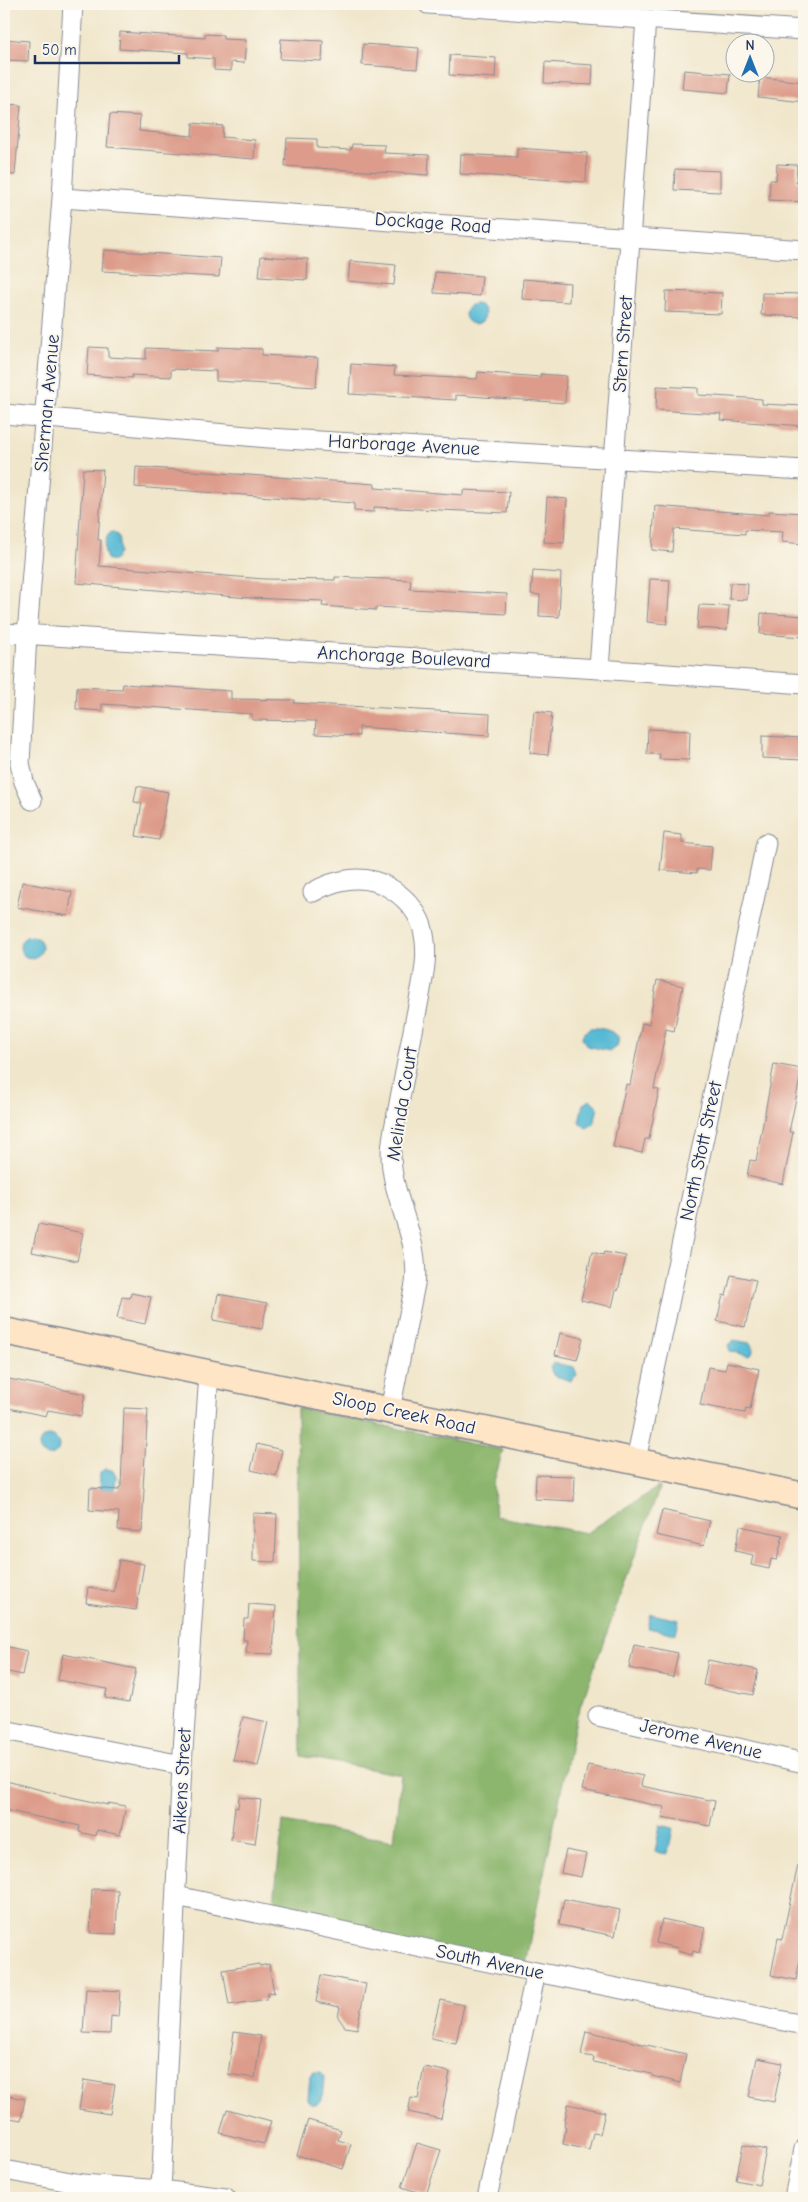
<svg xmlns="http://www.w3.org/2000/svg" width="808" height="2202" font-family="'Comic Neue',sans-serif">
	<rect width="100%" height="100%" fill="#fbf7ec"/>
	<filter id="ink" filterUnits="userSpaceOnUse"><feTurbulence type="fractalNoise" baseFrequency=".02" numOctaves="2"/><feDisplacementMap in="SourceGraphic" scale="10" xChannelSelector="R" yChannelSelector="G"/><feConvolveMatrix kernelMatrix="1 2 1 2 8 2 1 2 1" color-interpolation-filters="sRGB"/></filter>
	<filter id="wash" filterUnits="userSpaceOnUse"><feTurbulence type="fractalNoise" baseFrequency=".0096" numOctaves="4" result="noise"/><feDisplacementMap in="SourceGraphic" scale="20" xChannelSelector="R" yChannelSelector="G"/><feGaussianBlur stdDeviation="1.12" result="paint"/><feColorMatrix in="noise" values="0 0 0 0 0 0 0 0 0 0 0 0 0 0 0 0 0 1.4 0 .05"/><feComposite in="paint" operator="in"/></filter>
	<g filter="url(#wash)">
		<rect width="100%" height="100%" fill="#f0e6cb"/>
		<path fill="#8cb66d" stroke="#547266" d="M 297,1408 L 503,1450 L 493,1485 L 495,1516 L 586,1533 L 660,1486 L 577,1715 L 523,1973 L 272,1919 L 283,1822 L 394,1841 L 401,1775 L 301,1756 Z"/>
		<path fill="#56bad4" stroke="#387499" d="M465 314a10 10 0 1 1 20 0a10 10 0 1 1-20 0Z
			M 111,532 L 114,532 L 119,537 L 119,553 L 115,560 L 108,560 C 102,553 104,538 111,532 Z
			M20 947a11 11 0 1 1 22 0a11 11 0 1 1-22 0Z
			M 589,1028 C 598,1027 614,1030 619,1038 L 617,1047 L 610,1051 L 587,1046 L 582,1038 L 583,1034 Z
			M 591,1100 L 598,1107 L 594,1124 L 586,1128 L 579,1122 L 583,1104 Z
			M 733,1340 L 750,1343 L 754,1348 L 752,1354 L 748,1356 L 730,1351 L 728,1345 Z
			M 554,1363 L 574,1367 L 577,1375 L 571,1381 L 553,1375 L 550,1367 Z
			M39 1446a10 10 0 1 1 20 0a10 10 0 1 1-20 0Z
			M 104,1469 L 112,1470 L 116,1475 L 114,1497 L 99,1497 L 100,1473 Z
			M 651,1614 L 679,1620 L 676,1634 L 648,1628 Z
			M 660,1825 L 673,1828 L 668,1854 L 655,1852 Z
			M 314,2072 L 321,2072 L 324,2077 L 322,2100 L 317,2104 L 312,2104 L 308,2099 L 310,2076 Z"/>
		<g id="blocks">
			<path fill="#dd9c8b" d="M 120,32 L 205,38 L 205,34 L 223,35 L 223,39 L 246,40 L 244,63 L 231,62 L 231,71 L 214,70 L 214,59 L 188,57 L 188,53 L 119,49 Z
				M 4,39 L 29,41 L 28,61 L 4,60 Z
				M 281,39 L 323,41 L 322,61 L 280,59 Z
				M 363,44 L 419,48 L 417,69 L 362,65 Z
				M 450,55 L 496,58 L 495,78 L 449,75 Z
				M 545,62 L 593,65 L 592,85 L 544,83 Z
				M 684,70 L 730,74 L 728,93 L 682,89 Z
				M 760,77 L 804,82 L 804,102 L 758,97 Z
				M 4,104 L 21,105 L 15,175 L 4,174 Z
				M 110,114 L 140,116 L 139,131 L 192,136 L 193,123 L 223,126 L 222,137 L 255,140 L 254,159 L 107,147 Z
				M 287,138 L 317,139 L 317,148 L 351,150 L 352,144 L 385,145 L 384,153 L 429,155 L 428,175 L 285,166 Z
				M 517,148 L 587,153 L 586,182 L 460,174 L 461,154 L 517,157 Z
				M 777,164 L 797,165 L 796,182 L 804,182 L 804,202 L 769,200 L 770,180 L 776,180 Z
				M 675,169 L 720,171 L 720,192 L 674,190 Z
				M 104,250 L 221,258 L 219,277 L 102,271 Z
				M 261,256 L 308,259 L 307,280 L 259,277 Z
				M 350,261 L 396,265 L 394,285 L 348,281 Z
				M 435,272 L 482,276 L 480,296 L 434,293 Z
				M 523,279 L 570,283 L 569,302 L 522,299 Z
				M 666,291 L 722,293 L 721,314 L 665,312 Z
				M 762,293 L 804,294 L 804,317 L 761,315 Z
				M 89,347 L 108,348 L 108,357 L 146,359 L 146,348 L 218,351 L 218,347 L 262,349 L 262,355 L 318,358 L 316,387 L 216,381 L 216,371 L 171,369 L 171,377 L 132,375 L 132,378 L 87,375 Z
				M 351,364 L 395,367 L 394,375 L 477,379 L 478,372 L 540,377 L 540,374 L 566,376 L 565,403 L 456,395 L 456,400 L 349,394 Z
				M 657,386 L 698,388 L 698,395 L 762,399 L 762,404 L 804,406 L 804,426 L 720,420 L 721,414 L 656,410 Z
				M 136,467 L 375,484 L 375,488 L 463,495 L 463,490 L 509,492 L 507,513 L 374,507 L 374,512 L 354,511 L 354,503 L 135,487 Z
				M 83,469 L 103,470 L 98,540 L 101,540 L 99,566 L 264,579 L 335,580 L 335,577 L 411,580 L 410,589 L 507,594 L 506,614 L 376,607 L 376,610 L 322,606 L 323,601 L 249,598 L 76,583 Z
				M 547,497 L 567,499 L 564,543 L 544,542 Z
				M 655,506 L 769,515 L 769,511 L 804,513 L 804,544 L 782,542 L 783,532 L 745,530 L 745,534 L 674,529 L 672,552 L 652,550 Z
				M 533,571 L 561,573 L 559,617 L 539,616 L 540,595 L 531,594 Z
				M 650,579 L 670,580 L 667,624 L 647,622 Z
				M 730,583 L 748,584 L 747,600 L 729,599 Z
				M 699,605 L 729,606 L 727,630 L 697,628 Z
				M 761,613 L 804,616 L 804,637 L 760,634 Z
				M 123,684 L 231,691 L 231,699 L 295,700 L 294,703 L 490,714 L 489,736 L 359,727 L 359,736 L 315,734 L 316,721 L 252,720 L 252,714 L 102,704 L 102,711 L 76,709 L 77,687 L 122,689 Z
				M 534,711 L 552,713 L 548,755 L 530,753 Z
				M 648,729 L 690,731 L 689,760 L 659,759 L 660,754 L 647,754 Z
				M 762,736 L 804,738 L 803,760 L 762,758 Z
				M 137,786 L 168,792 L 159,840 L 136,836 L 142,803 L 134,802 Z
				M 664,833 L 682,835 L 682,843 L 712,846 L 710,870 L 697,869 L 697,873 L 660,870 Z
				M 22,882 L 72,892 L 68,916 L 17,907 Z
				M 657,980 L 683,986 L 674,1031 L 666,1029 L 654,1089 L 659,1090 L 649,1139 L 645,1139 L 642,1153 L 613,1147 L 626,1084 L 630,1085 L 642,1023 L 649,1024 Z
				M 774,1064 L 802,1069 L 789,1132 L 793,1132 L 783,1184 L 747,1176 L 750,1160 L 756,1161 Z
				M 38,1224 L 83,1233 L 77,1261 L 32,1252 Z
				M 592,1252 L 603,1255 L 604,1252 L 626,1256 L 618,1291 L 616,1290 L 612,1307 L 581,1300 Z
				M 731,1275 L 756,1280 L 745,1327 L 717,1321 L 723,1295 L 726,1296 Z
				M 131,1293 L 151,1297 L 145,1324 L 117,1318 L 122,1297 L 130,1298 Z
				M 218,1294 L 267,1303 L 262,1329 L 213,1320 Z
				M 560,1333 L 583,1338 L 577,1360 L 555,1355 Z
				M 727,1362 L 759,1369 L 750,1409 L 746,1408 L 745,1413 L 700,1405 L 708,1367 L 725,1370 Z
				M 4,1378 L 85,1394 L 81,1416 L 48,1410 L 46,1416 L 4,1407 Z
				M 124,1408 L 148,1409 L 143,1487 L 144,1488 L 142,1532 L 118,1530 L 119,1512 L 89,1510 L 90,1488 L 119,1490 L 119,1487 L 121,1487 Z
				M 257,1444 L 282,1450 L 276,1476 L 251,1470 Z
				M 536,1475 L 575,1476 L 574,1501 L 535,1499 Z
				M 662,1510 L 710,1521 L 704,1546 L 656,1535 Z
				M 253,1513 L 277,1514 L 275,1562 L 253,1561 Z
				M 740,1526 L 783,1535 L 777,1560 L 771,1559 L 769,1569 L 751,1565 L 753,1555 L 735,1551 Z
				M 119,1560 L 144,1564 L 136,1610 L 86,1603 L 88,1587 L 114,1592 Z
				M 249,1604 L 276,1606 L 273,1654 L 246,1653 L 247,1640 L 243,1640 L 244,1619 L 248,1619 Z
				M 634,1644 L 678,1653 L 673,1677 L 629,1668 Z
				M 4,1646 L 27,1651 L 22,1675 L 4,1671 Z
				M 63,1654 L 136,1669 L 129,1702 L 105,1698 L 107,1689 L 58,1680 Z
				M 708,1660 L 758,1670 L 753,1695 L 703,1685 Z
				M 243,1717 L 268,1722 L 258,1766 L 233,1760 Z
				M 588,1765 L 643,1776 L 641,1786 L 715,1801 L 710,1826 L 662,1817 L 664,1807 L 582,1790 Z
				M 6,1781 L 57,1794 L 108,1805 L 108,1803 L 126,1806 L 120,1835 L 97,1830 L 96,1836 L 79,1832 L 80,1826 L 4,1810 Z
				M 239,1797 L 261,1800 L 255,1844 L 231,1840 L 235,1807 L 238,1808 Z
				M 566,1850 L 586,1854 L 581,1877 L 561,1873 Z
				M 798,1865 L 804,1866 L 804,1940 L 796,1980 L 771,1975 L 778,1938 L 782,1939 Z
				M 92,1889 L 118,1890 L 116,1934 L 90,1933 Z
				M 564,1899 L 620,1910 L 615,1936 L 559,1925 Z
				M 662,1919 L 705,1928 L 699,1953 L 693,1951 L 692,1955 L 677,1951 L 678,1948 L 656,1943 Z
				M 259,1964 L 260,1966 L 269,1964 L 274,1993 L 268,1992 L 267,1999 L 229,2005 L 223,1970 Z
				M 321,1975 L 366,1984 L 357,2029 L 345,2027 L 338,2017 L 340,2007 L 316,2002 Z
				M 86,1989 L 120,1991 L 118,2017 L 111,2016 L 110,2034 L 83,2033 Z
				M 440,2000 L 464,2005 L 456,2043 L 431,2038 Z
				M 586,2031 L 686,2054 L 680,2083 L 652,2076 L 652,2074 L 593,2062 L 594,2057 L 581,2055 Z
				M 234,2032 L 261,2036 L 255,2078 L 228,2074 Z
				M 757,2058 L 782,2063 L 774,2102 L 749,2097 Z
				M 424,2067 L 450,2072 L 441,2119 L 408,2112 L 411,2098 L 418,2099 Z
				M 84,2080 L 115,2085 L 110,2114 L 79,2109 Z
				M 4,2095 L 25,2099 L 21,2120 L 4,2117 Z
				M 568,2104 L 605,2112 L 600,2134 L 593,2133 L 589,2150 L 563,2144 L 566,2127 L 564,2126 Z
				M 227,2109 L 271,2121 L 264,2144 L 220,2133 Z
				M 308,2120 L 341,2130 L 338,2140 L 351,2144 L 343,2169 L 297,2155 Z
				M 417,2143 L 441,2150 L 426,2195 L 402,2187 Z
				M 743,2145 L 766,2150 L 759,2185 L 736,2180 Z"/>
		</g>
	</g>
	<g filter="url(#ink)">
		<use href="#blocks" fill-opacity="0" stroke="#868a94" stroke-width="1"/>
		<g fill="none" stroke-linecap="round" stroke-linejoin="round">
			<g stroke="#868a94" stroke-width="21">
				<path id="street" d="M 428,4 L 804,30
					M 62,198 L 804,250
					M 4,414 L 269,438 L 804,470
					M 4,633 L 599,669 L 804,684
					M 599,669 L 646,19
					M 32,800 L 24,782 L 20,763 L 27,635 L 62,198 L 73,4
					M 313,892 C 336,879 364,873 388,887 C 404,896 416,909 422,926 C 430,953 423,979 418,1005 C 412,1036 406,1067 400,1098 C 397,1117 391,1136 391,1154 C 391,1199 421,1239 415,1284 L 390,1410
					M 636,1460 L 766,843
					M 598,1716 L 804,1763
					M 4,1730 L 182,1765
					M 176,1896 L 536,1972 L 804,2025
					M 4,2170 L 82,2184 L 161,2190 L 226,2198
					M 161,2190 L 182,1765 L 209,1373
					M 487,2198 L 536,1972
					M 794,2198 L 804,2149"/>
			</g>
			<g stroke="#868a94" stroke-width="29">
				<path id="secondary" d="M 4,1331 L 804,1496"/>
			</g>
			<use href="#street" stroke="#fff" stroke-width="19"/>
			<use href="#secondary" stroke="#fde5c5" stroke-width="26"/>
		</g>
	</g>
	<g text-anchor="middle" dominant-baseline="central" stroke-width="4" stroke-linejoin="round" paint-order="stroke">
		<g font-size="19" fill="#1b2f5e" stroke="#fbf7ec">
			<text transform="translate(433 223) rotate(4)">Dockage Road</text>
			<text transform="translate(623 344) rotate(-86)">Stern Street</text>
			<text transform="translate(47 403) rotate(-85)">Sherman Avenue</text>
			<text transform="translate(404 445) rotate(3)">Harborage Avenue</text>
			<text transform="translate(404 657) rotate(3)">Anchorage Boulevard</text>
			<text transform="translate(402 1104) rotate(-81)">Melinda Court</text>
			<text transform="translate(701 1151) rotate(-78)">North Stott Street</text>
			<text transform="translate(404 1413) rotate(12)">Sloop Creek Road</text>
			<text transform="translate(701 1739) rotate(13)">Jerome Avenue</text>
			<text transform="translate(182 1781) rotate(-87)">Aikens Street</text>
			<text transform="translate(490 1962) rotate(12)">South Avenue</text>
		</g>
	</g>
	<rect width="808" height="2202" fill="none" stroke="#fbf7ec" stroke-width="20"/>
	<g transform="translate(750 58)"><circle r="24" fill="#fbf7ec" stroke="#a1a7b3"/>
	<path d="M0-4L9 19L0 12L-9 19Z" fill="#1f6fb2"/>
	<text y="-8" font-size="14" font-weight="bold" text-anchor="middle" fill="#1b2f5e">N</text>
	</g>
	<path d="M35 55v8h144v-8" fill="none" stroke="#1b2f5e" stroke-width="2.5"/>
	<text x="42" y="55" font-size="15" fill="#1b2f5e" stroke="#fbf7ec" stroke-width="4" paint-order="stroke">50 m</text>
</svg>
